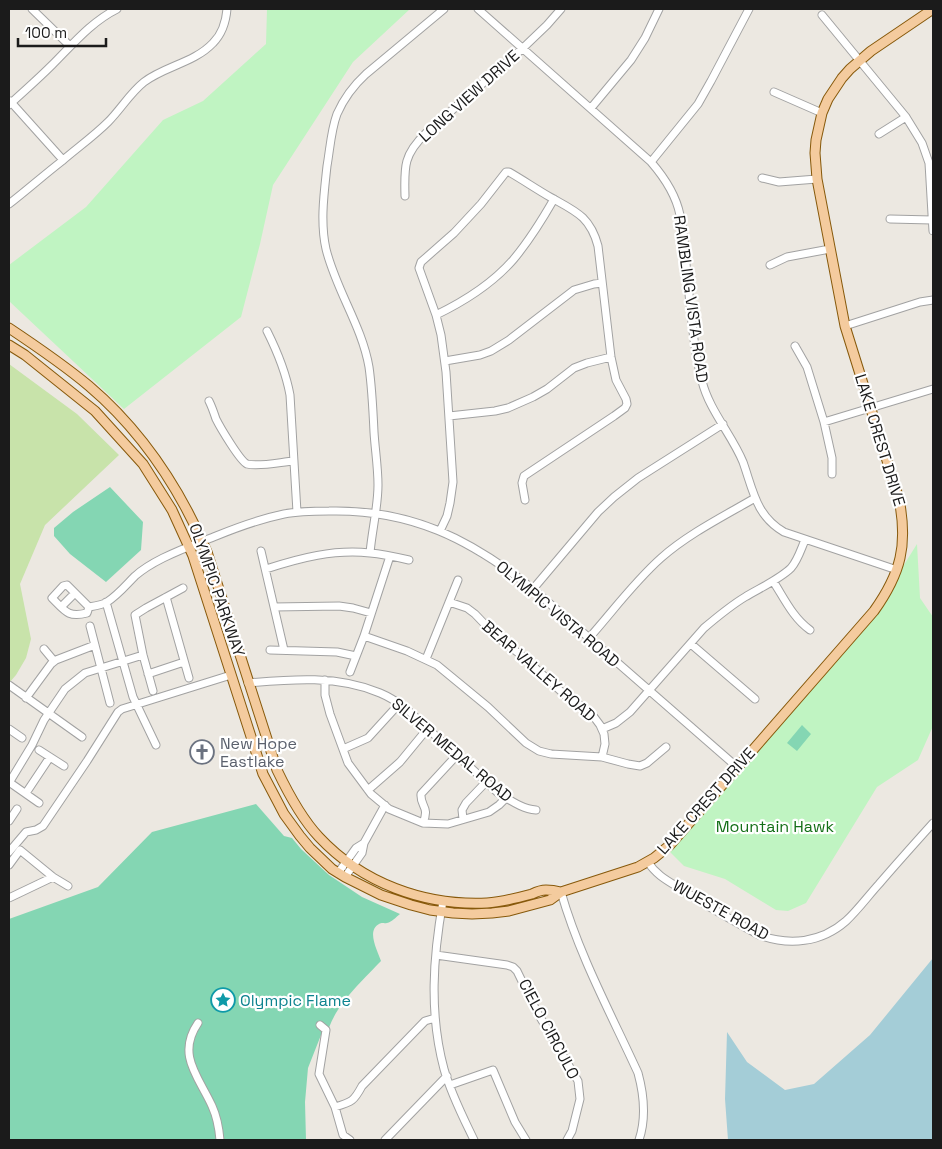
<svg xmlns="http://www.w3.org/2000/svg" width="942" height="1149" font-family="'Space Grotesk',sans-serif">
	<rect width="100%" height="100%" fill="#ece8e1"/>
	<path fill="#c8e3aa" d="M 9,364 L 77,414 L 119,455 L 45,525 L 20,584 L 31,639 L 26,658 L 16,675 L 9,683 Z"/>
	<path fill="#c0f4c2" d="M 267,9 L 410,9 L 353,62 L 273,185 L 260,244 L 241,317 L 124,409 L 9,301 L 9,265 L 86,207 L 163,120 L 203,101 L 266,44 Z
		M 917,544 L 920,598 L 933,617 L 933,726 L 918,760 L 877,787 L 806,903 L 788,911 L 776,910 L 725,879 L 684,866 L 666,848 L 882,600 Z"/>
	<path fill="#84d6b3" d="M 110,487 L 143,522 L 141,550 L 106,582 L 70,554 L 54,536 L 54,528 L 73,512 Z
		M 802,725 L 811,734 L 797,751 L 787,743 Z
		M 256,804 L 284,836 L 292,838 L 301,849 L 329,875 L 362,897 L 400,914 C 396,917 392,922 387,923 C 383,924 383,922 379,924 C 366,931 378,951 381,961 C 363,980 331,1009 327,1036 L 321,1035 L 308,1068 L 305,1102 L 306,1140 L 9,1140 L 9,919 L 98,887 L 152,832 Z"/>
	<path fill="#a4cdd7" d="M 933,958 L 933,1140 L 728,1140 L 725,1099 L 727,1032 L 747,1062 L 785,1090 L 814,1084 L 870,1035 Z"/>
	<g fill="none" stroke-linecap="round" stroke-linejoin="round">
		<g stroke="#a2a2a2" stroke-width="9">
			<path id="minor" d="M 32,9 L 70,46
				M 478,9 L 651,162 C 664,177 676,195 680,215 C 685,234 685,255 687,275 C 691,310 693,347 702,381 C 709,410 732,435 743,462 C 753,490 756,516 784,532 L 897,570
				M 822,15 L 906,117 L 922,143 L 929,163 L 933,231
				M 774,92 L 822,113
				M 10,101 L 63,160
				M 9,105 C 23,92 38,79 52,65 C 73,44 91,22 117,9
				M 591,108 L 631,60 L 645,38 L 659,9
				M 879,134 L 906,117
				M 651,162 L 698,104 L 711,81 L 749,9
				M 762,178 L 779,182 L 817,179
				M 405,196 C 404,166 404,154 426,133 L 523,48 L 547,25 L 561,9
				M 9,204 C 27,190 44,175 62,161 C 77,148 94,136 108,122 C 121,109 130,93 144,82 C 165,66 194,63 213,43 C 222,34 226,21 227,9
				M 890,219 L 932,220
				M 770,265 L 787,257 L 830,249
				M 436,315 C 465,301 492,284 513,260 C 529,241 542,220 554,199
				M 845,326 L 920,302 L 933,300
				M 267,331 C 277,351 286,373 290,395 L 297,512
				M 795,346 L 807,367 L 824,422 L 832,458 L 832,474
				M 445,361 L 480,355 L 491,351 L 509,340 L 574,290 L 594,284 L 602,283
				M 209,401 C 212,407 214,413 216,419 C 220,427 240,461 247,464 C 259,467 281,462 294,461
				M 449,416 L 495,411 L 508,408 L 533,397 L 547,389 L 574,368 L 587,363 L 611,357
				M 824,422 L 933,389
				M 440,531 L 447,516 L 450,503 L 453,482 L 446,372 L 441,335 L 436,315 L 419,268 L 421,262 L 454,233 L 481,204 L 506,172 L 509,172 C 523,180 536,189 550,197 C 575,211 590,216 598,246 L 611,357 L 616,380 L 626,399 L 627,404 L 625,408 L 614,416 L 524,476 L 522,483 L 525,500
				M 261,551 L 284,650
				M 370,553 C 372,530 378,507 378,485 C 378,467 375,449 374,432 C 373,410 372,388 369,367 C 362,326 336,290 326,249 C 320,222 324,194 327,166 C 330,149 331,130 337,114 C 344,98 354,85 366,74 L 444,9
				M 266,569 C 300,558 334,549 370,553 C 383,554 396,557 409,560
				M 773,581 C 784,598 793,618 810,630
				M 533,589 L 598,512 L 614,497 L 638,478 L 723,424
				M 166,597 L 189,678
				M 106,602 L 133,697 L 156,745
				M 449,602 L 467,608 L 475,614 L 497,637 L 521,655 L 565,695 L 584,708 L 594,717 L 600,725 L 604,734 L 605,744 L 602,757
				M 61,607 L 75,593
				M 89,607 L 87,613 C 68,618 65,611 52,598 L 63,586 L 67,585 L 89,607 C 95,606 102,605 107,602 C 118,595 126,585 135,576 C 144,568 153,563 163,558 C 181,549 198,543 216,536 C 238,527 260,519 284,514 C 299,511 314,511 329,511 C 411,509 470,539 533,589 L 737,767
				M 274,607 L 339,606 L 353,608 L 371,613
				M 90,626 L 110,703
				M 364,636 L 407,651 L 437,665 L 488,707 L 526,743 L 539,751 L 551,754 L 602,757 L 628,764 L 640,766 L 647,763 L 666,747
				M 589,638 C 613,611 634,582 661,558 C 688,534 724,516 755,498
				M 691,644 L 755,699
				M 44,649 L 54,661
				M 270,650 L 337,652 L 356,656
				M 426,659 L 458,580
				M 350,672 L 364,636 L 390,556
				M 148,674 L 184,662
				M 325,680 L 325,695 L 330,714 L 348,763 L 371,794 L 389,809 L 423,823 L 448,824 L 489,812 L 499,805 L 506,798
				M 248,683 C 292,679 338,675 380,693 C 404,703 420,722 439,739 C 459,757 479,775 498,793 C 510,800 522,809 536,810
				M 9,685 L 82,737
				M 153,691 L 143,655 L 135,615 L 146,608 L 183,588
				M 26,698 L 51,664 L 56,660 L 95,645
				M 9,729 L 22,738
				M 602,729 L 616,723 L 630,712 L 704,628 C 717,617 730,606 745,597 C 758,589 780,579 791,568 C 798,560 801,549 805,540
				M 343,749 L 368,738 L 399,704
				M 39,750 L 64,766
				M 9,782 L 39,803
				M 9,783 L 32,745 L 44,720 L 65,689 L 85,673 L 143,655
				M 368,790 L 400,762 L 428,728
				M 26,793 L 50,757
				M 463,819 L 462,810 L 466,803 L 486,782
				M 9,821 L 17,809
				M 423,823 C 430,806 420,807 421,794 L 457,755
				M 9,852 L 26,832 L 36,830 L 43,826 L 87,761 L 118,712 L 122,709 L 231,675
				M 648,862 C 656,875 668,881 681,889 C 706,906 732,920 759,935 C 789,946 821,943 846,921 C 858,910 868,896 879,884 C 897,863 915,843 933,823
				M 9,865 L 20,850 L 53,877 L 68,886
				M 338,873 L 356,848 L 364,843
				M 345,877 L 362,853 L 364,843 L 385,805
				M 561,892 C 579,955 611,1014 638,1073 C 644,1095 646,1119 639,1140
				M 9,898 L 53,877
				M 443,901 C 433,957 429,1013 444,1069 C 451,1094 463,1117 474,1140
				M 436,955 L 507,965 L 513,967 L 517,971 L 537,1012 L 578,1081 L 580,1099 L 572,1131 L 567,1140
				M 198,1023 C 176,1055 199,1077 212,1106 C 217,1117 219,1128 220,1140
				M 320,1025 L 326,1030 L 319,1074 L 335,1107 L 343,1135 L 350,1140
				M 450,1085 L 493,1070 L 515,1122 L 526,1140
				M 335,1107 C 352,1102 354,1101 362,1086 L 425,1021 L 435,1018
				M 385,1140 L 447,1076"/>
		</g>
		<g stroke="#87590b" stroke-width="11">
			<path id="major" d="M 9,328 C 36,346 64,365 89,386 C 142,431 180,489 207,552 L 277,770 C 288,793 301,818 319,837 C 362,883 424,906 487,903 C 502,902 517,898 532,894 C 536,892 542,890 546,890 C 551,890 557,891 561,892
				M 9,345 L 25,355 L 95,411 L 143,464 L 172,510 L 193,556 L 263,774 L 284,814 L 300,836 L 310,848 L 332,869 L 345,877 L 381,895 L 411,905 L 430,910 L 453,913 L 472,914 L 492,913 L 509,911 L 550,900 L 561,892 L 638,867 L 654,858 L 670,845 L 874,611 C 901,573 908,545 899,499 L 845,326 L 817,179 L 815,153 L 816,140 L 822,113 L 828,99 L 842,78 L 850,69 L 871,51 L 933,9"/>
		</g>
		<use href="#minor" stroke="#fff" stroke-width="7"/>
		<use href="#major" stroke="#f4cb9e" stroke-width="9"/>
	</g>
	<defs>
		<g id="church-ring" transform="scale(1.25)"><circle r="9.5" fill="#fff" stroke="#6b7280" stroke-width="1.5"/><path d="M-1.2-6h2.4v3.5h3.3v2.4h-3.3V6h-2.4V-.1h-3.3v-2.4h3.3Z" fill="#6b7280"/></g>
		<g id="sight-ring" transform="scale(1.25)"><circle r="9.5" fill="#fff" stroke="#0f9aa8" stroke-width="1.5"/><path d="M0-6L1.8-2.2L6-1.7L2.9 1.2L3.7 5.4L0 3.3L-3.7 5.4L-2.9 1.2L-6-1.7L-1.8-2.2Z" fill="#0f9aa8"/></g>
	</defs>
	<g fill-rule="evenodd">
		<use href="#church-ring" x="202" y="752"/>
		<use href="#sight-ring" x="223" y="1000"/>
	</g>
	<g text-anchor="middle" dominant-baseline="central" stroke-width="4.5" stroke-linejoin="round" paint-order="stroke">
		<g font-size="16" fill="#1b1b1b" stroke="#fff">
			<text transform="translate(469 96) rotate(-42)">LONG VIEW DRIVE</text>
			<text transform="translate(691 299) rotate(82)">RAMBLING VISTA ROAD</text>
			<text transform="translate(880 440) rotate(73)">LAKE CREST DRIVE</text>
			<text transform="translate(217 590) rotate(71)">OLYMPIC PARKWAY</text>
			<text transform="translate(558 614) rotate(40)">OLYMPIC VISTA ROAD</text>
			<text transform="translate(539 671) rotate(41)">BEAR VALLEY ROAD</text>
			<text transform="translate(452 750) rotate(40)">SILVER MEDAL ROAD</text>
			<text transform="translate(706 801) rotate(-48)">LAKE CREST DRIVE</text>
			<text transform="translate(721 910) rotate(29)">WUESTE ROAD</text>
			<text transform="translate(549 1029) rotate(62)">CIELO CIRCULO</text>
		</g>
		<g font-size="16" fill="#5b616d" stroke="#fff" text-anchor="start">
			<text x="220" y="743">New Hope<tspan x="220" dy="18">Eastlake</tspan></text>
		</g>
		<g font-size="16" fill="#136f17" stroke="#fff">
			<text x="775" y="826">Mountain Hawk</text>
		</g>
		<g font-size="16" fill="#0d838f" stroke="#fff" text-anchor="start">
			<text x="240" y="1000">Olympic Flame</text>
		</g>
	</g>
	<rect width="942" height="1149" fill="none" stroke="#1b1b1b" stroke-width="20"/>
	<path d="M18 38v8h88v-8" fill="none" stroke="#1b1b1b" stroke-width="2.5"/>
	<text x="25" y="38" font-size="15" fill="#1b1b1b" stroke="#ffffff" stroke-width="4" paint-order="stroke">100 m</text>
</svg>
